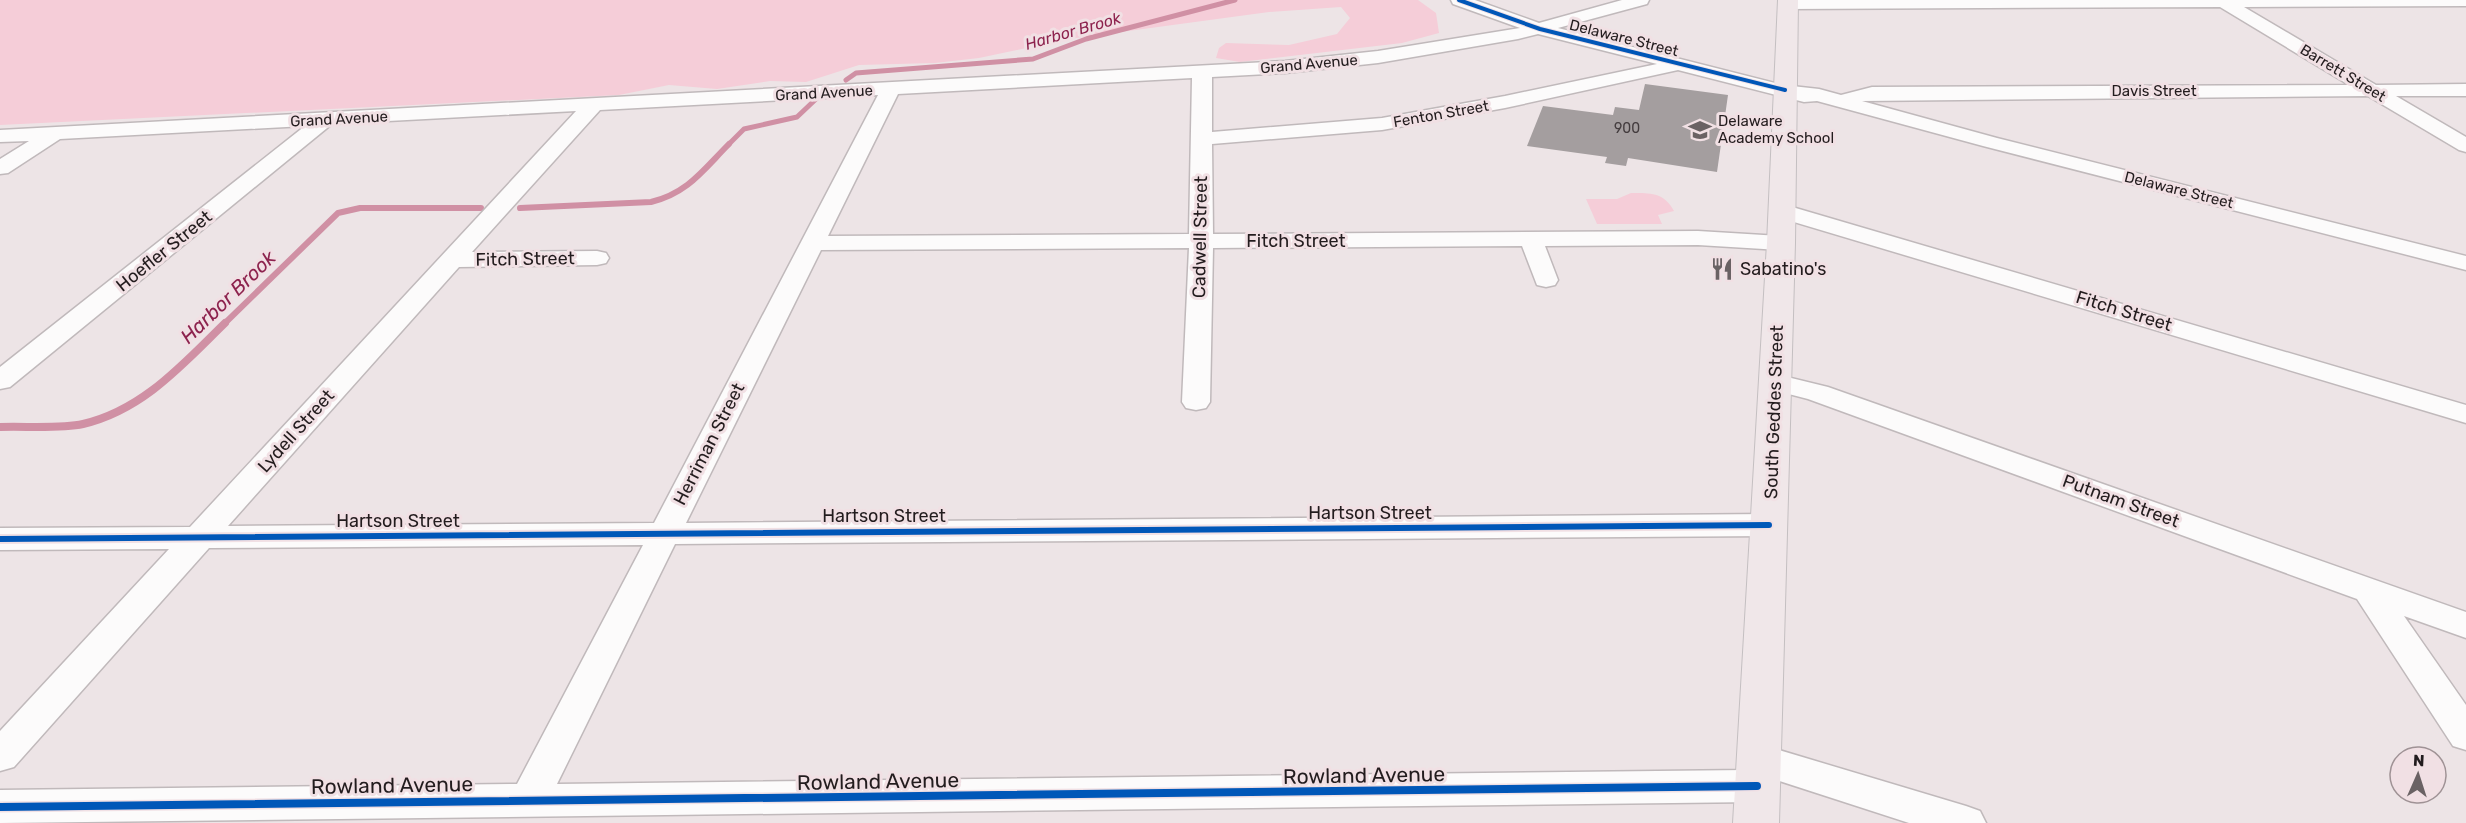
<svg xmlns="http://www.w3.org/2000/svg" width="2466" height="823" font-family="Rubik,sans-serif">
	<rect width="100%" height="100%" fill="#ede4e6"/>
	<path fill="#f5cdd8" d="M 0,0 L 1418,0 L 1436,13 L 1439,33 L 1402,43 L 1240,62 L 1216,58 L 1219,48 L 1226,43 L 1289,45 L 1337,34 L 1350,18 L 1341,7 L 1269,12 L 1069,39 L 979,58 L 935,63 L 859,65 L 806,82 L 770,81 L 717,89 L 669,85 L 619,95 L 0,125 Z
		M 1631,193 C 1650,193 1664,192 1674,211 L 1658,215 L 1662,224 L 1597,224 L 1586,199 L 1617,199 Z"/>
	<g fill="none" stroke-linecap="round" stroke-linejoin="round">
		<path stroke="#d090a4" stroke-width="5" d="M 846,80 L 856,73 L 1033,59 L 1086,39 L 1235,0
			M 728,145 L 744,129 L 797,117 L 816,99"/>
		<path stroke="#d090a4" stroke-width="6" d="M 520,208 L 651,202 C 688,193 703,170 729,144
			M 223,325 L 338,213 L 360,208 L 481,208"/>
		<path stroke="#d090a4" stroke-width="8" d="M 0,427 C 24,426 61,429 83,424 C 143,410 183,364 225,323"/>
	</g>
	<path fill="#a49e9f" d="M 1645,84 L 1728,95 L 1717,172 L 1628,158 L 1626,166 L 1605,163 L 1607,157 L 1527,146 L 1543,106 L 1613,115 L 1615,107 L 1639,110 Z"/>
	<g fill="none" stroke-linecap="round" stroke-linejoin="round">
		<g stroke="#c0b9bb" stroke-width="3">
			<path id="minor" d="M 1451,0 L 1475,0 L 1539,23 L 1622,0 L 1649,0 L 1647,4 L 1558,28 L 1783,85 L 1819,89 L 1841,95 L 1872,87 L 2349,85 L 2220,7 L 1788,9 L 1782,8 L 1779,4 L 1782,0 L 2466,0 L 2466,6 L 2244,7 L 2376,85 L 2466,84 L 2466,96 L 2396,96 L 2466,137 L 2466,152 L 2459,150 L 2368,96 L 1862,101 L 1997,138 L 2466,256 L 2466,270 L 1983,146 L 1817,101 L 1804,102 L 1678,70 L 1505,108 L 1382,130 L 1212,144 L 1213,234 L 1698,231 L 1781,236 L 1789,238 L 1793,243 L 1789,248 L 1781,250 L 1698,245 L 1545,246 L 1558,280 L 1555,285 L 1546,287 L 1537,285 L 1522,246 L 1213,248 L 1210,402 L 1206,408 L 1196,410 L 1186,408 L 1182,402 L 1189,248 L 821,250 L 686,523 L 1769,514 L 1780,517 L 1785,525 L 1780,533 L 1769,536 L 675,544 L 557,784 L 1746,770 L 1740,759 L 1745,748 L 1759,744 L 1966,806 L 1980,811 L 1986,823 L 1909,823 L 1773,779 L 1777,786 L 1771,797 L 1757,802 L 0,823 L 0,790 L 517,784 L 643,545 L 209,548 L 14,767 L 0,771 L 0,731 L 169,549 L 0,550 L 0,528 L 190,527 L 576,111 L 332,124 L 10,387 L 0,389 L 0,367 L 305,126 L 60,139 L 8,173 L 0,174 L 0,159 L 29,141 L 0,142 L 0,130 L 1285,61 L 1378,51 L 1520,28 L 1453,4 ZM 1538,34 L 1657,64 L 1505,96 L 1382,118 L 1212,132 L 1212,77 L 1285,73 L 1378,63 L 1518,39 ZM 1192,78 L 1189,234 L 828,236 L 898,94 ZM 878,95 L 654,523 L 228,526 L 459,267 L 597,265 L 606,263 L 609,258 L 606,253 L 597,251 L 472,252 L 600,110 Z
				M 1782,204 L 2466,405 L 2466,423 L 1774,216 L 1771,211 L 1774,206 Z
				M 1775,374 L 1828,387 L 2466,612 L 2466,638 L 2404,616 L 2466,705 L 2466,750 L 2453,746 L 2357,599 L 1808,399 L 1765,388 L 1761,382 L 1765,376 Z"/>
		</g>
		<g stroke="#c4bfc1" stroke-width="2">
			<path id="major" d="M 1778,0 L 1798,0 L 1795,243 L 1779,823 L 1733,823 L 1767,243 Z"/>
		</g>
		<use href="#minor" fill="#fcfbfb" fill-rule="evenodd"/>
		<use href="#major" fill="#f0e7e9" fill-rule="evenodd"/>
		<g stroke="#f1e0e4" stroke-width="6">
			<path id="cycleway-far2" d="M 1459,0 L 1540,29 L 1785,90"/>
		</g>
		<g stroke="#f1e0e4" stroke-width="10">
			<path id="cycleway-far1" d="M 0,539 L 1769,525"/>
		</g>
		<g stroke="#f1e0e4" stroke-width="11">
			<path id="cycleway" d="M 0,807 L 1757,786"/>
		</g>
		<use href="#cycleway-far2" stroke="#0057b8" stroke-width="4"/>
		<use href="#cycleway-far1" stroke="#0057b8" stroke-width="6"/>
		<use href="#cycleway" stroke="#0057b8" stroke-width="8"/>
	</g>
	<defs>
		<g id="school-bare" transform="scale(1.8)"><path d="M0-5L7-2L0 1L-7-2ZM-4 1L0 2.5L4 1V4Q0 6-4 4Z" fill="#6a6264" stroke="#f1e0e4" stroke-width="2.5" paint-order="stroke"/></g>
		<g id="restaurant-bare" transform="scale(1.8)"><path d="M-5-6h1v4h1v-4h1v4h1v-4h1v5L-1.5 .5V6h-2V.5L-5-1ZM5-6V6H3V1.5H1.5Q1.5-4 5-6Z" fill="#6a6264" stroke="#f1e0e4" stroke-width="2.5" paint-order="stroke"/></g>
	</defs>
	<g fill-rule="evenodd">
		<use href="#school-bare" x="1700" y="130"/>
		<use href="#restaurant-bare" x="1722" y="269"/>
	</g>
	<g text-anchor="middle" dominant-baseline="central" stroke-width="6" stroke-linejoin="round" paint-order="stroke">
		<g font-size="14" fill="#433c3e">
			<text x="1627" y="128">900</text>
		</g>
		<g font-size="15" fill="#231c1e" stroke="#f1e0e4">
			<text transform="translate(1624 38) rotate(14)">Delaware Street</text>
			<text transform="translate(1309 64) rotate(-5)">Grand Avenue</text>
			<text transform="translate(2343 73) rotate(31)">Barrett Street</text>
			<text x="2154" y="91">Davis Street</text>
			<text transform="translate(824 93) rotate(-3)">Grand Avenue</text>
			<text transform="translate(1441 114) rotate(-10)">Fenton Street</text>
			<text transform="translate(339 119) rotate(-3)">Grand Avenue</text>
			<text transform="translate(2179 190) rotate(14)">Delaware Street</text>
		</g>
		<g font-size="15" fill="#231c1e" stroke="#f1e0e4" text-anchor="start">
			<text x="1718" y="121">Delaware<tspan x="1718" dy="17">Academy School</tspan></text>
		</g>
		<g font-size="16" font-style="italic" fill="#8d234e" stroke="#f1e0e4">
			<text transform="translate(1073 31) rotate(-16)">Harbor Brook</text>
		</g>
		<g font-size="18" fill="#231c1e" stroke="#f1e0e4">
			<text transform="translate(1200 237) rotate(-89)">Cadwell Street</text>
			<text x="1296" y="241">Fitch Street</text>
			<text transform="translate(164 251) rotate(-39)">Hoefler Street</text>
			<text transform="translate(525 259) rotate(-1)">Fitch Street</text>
			<text transform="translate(2124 311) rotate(17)">Fitch Street</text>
			<text transform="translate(1774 412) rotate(-88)">South Geddes Street</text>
			<text transform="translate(296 431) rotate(-48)">Lydell Street</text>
			<text transform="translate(709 444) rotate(-63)">Herriman Street</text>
			<text transform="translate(2121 501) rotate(20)">Putnam Street</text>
			<text x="1370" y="513">Hartson Street</text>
			<text x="884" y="516">Hartson Street</text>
			<text x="398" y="521">Hartson Street</text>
		</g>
		<g font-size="18" fill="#231c1e" stroke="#f1e0e4" text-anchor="start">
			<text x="1740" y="269">Sabatino's</text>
		</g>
		<g font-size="20" font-style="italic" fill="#8d234e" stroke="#f1e0e4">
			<text transform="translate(228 297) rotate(-44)">Harbor Brook</text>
		</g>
		<g font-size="21" fill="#231c1e" stroke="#f1e0e4">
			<text transform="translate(1364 775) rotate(-1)">Rowland Avenue</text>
			<text transform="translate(878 781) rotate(-1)">Rowland Avenue</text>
			<text transform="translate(392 785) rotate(-1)">Rowland Avenue</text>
		</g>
	</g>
	<g transform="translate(2418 775) rotate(3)"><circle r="28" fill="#f1e0e4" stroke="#9f9295" stroke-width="1.5"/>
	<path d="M0-4.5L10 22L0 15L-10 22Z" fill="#6a6264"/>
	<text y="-9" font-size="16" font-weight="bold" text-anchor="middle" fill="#231c1e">N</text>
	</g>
</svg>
